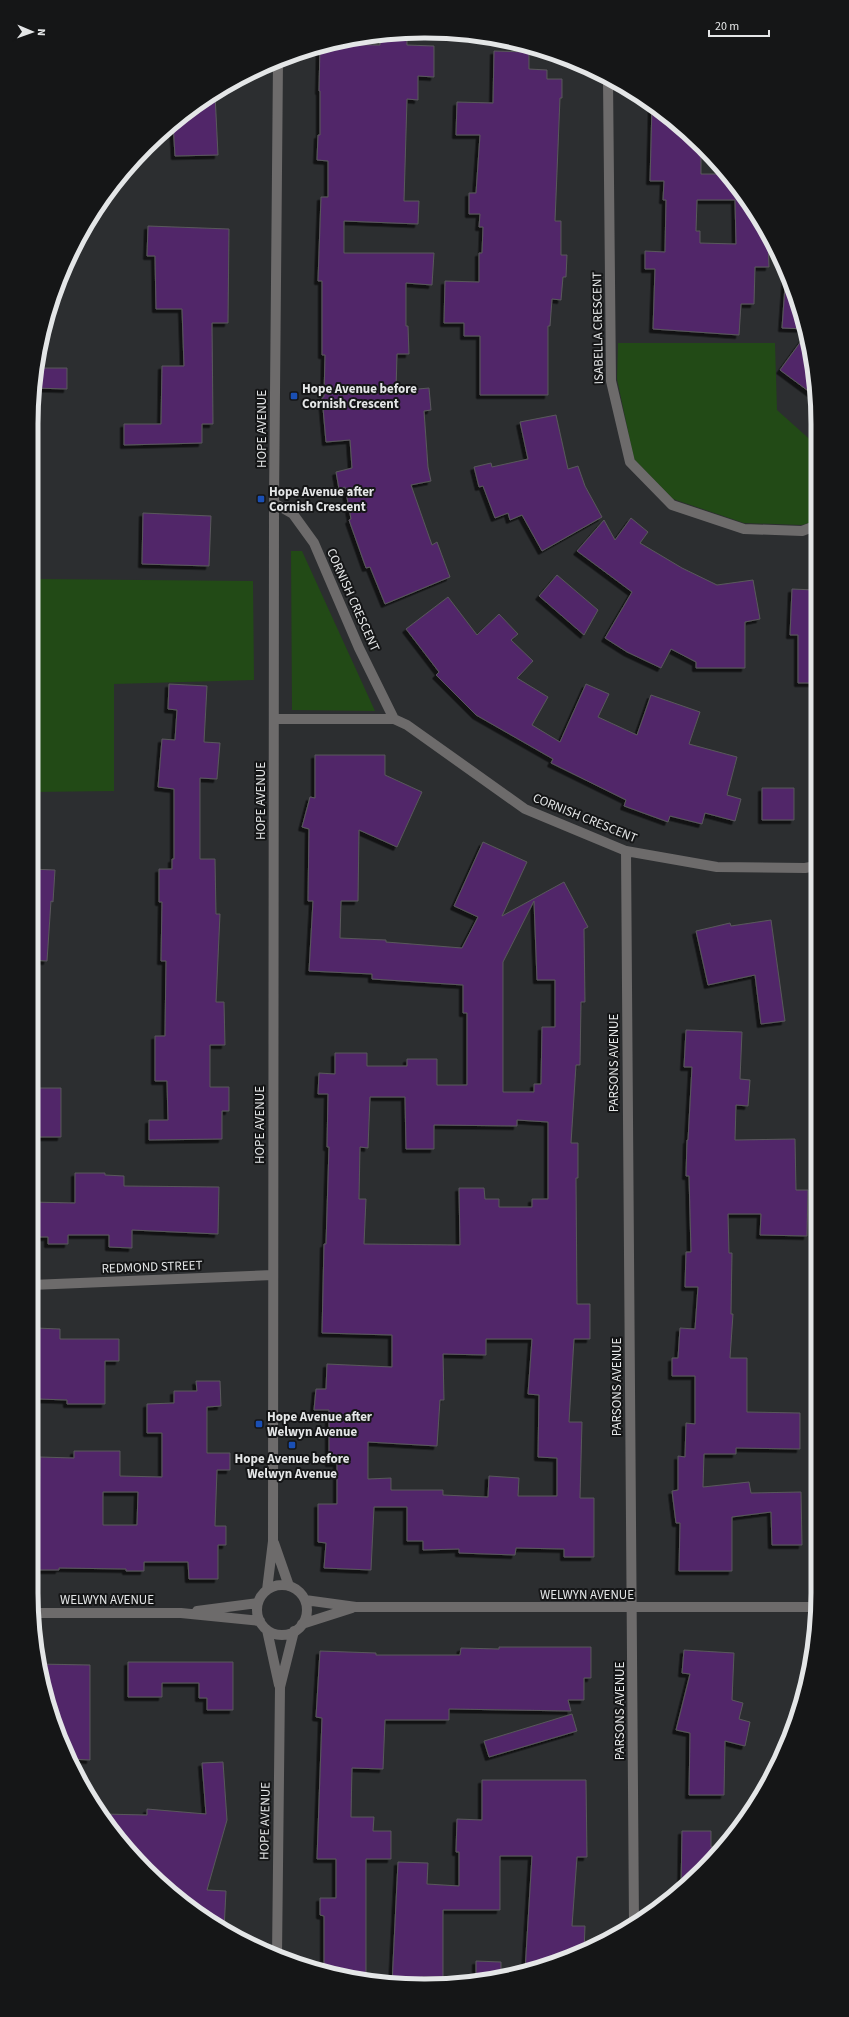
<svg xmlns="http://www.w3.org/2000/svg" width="849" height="2017" font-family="'Source Sans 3',sans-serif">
	<defs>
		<filter id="shadow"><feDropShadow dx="-3.5" dy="3.5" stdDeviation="0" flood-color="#0009"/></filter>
	</defs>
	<rect width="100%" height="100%" fill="#2c2e30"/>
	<path fill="#224a16" d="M 618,343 L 775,343 L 777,410 L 815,444 L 815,521 L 802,525 L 744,523 L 673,499 L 634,459 L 617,379 Z
		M 291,551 L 302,551 L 375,711 L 292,710 Z
		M 31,579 L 253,581 L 254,680 L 114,684 L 114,791 L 31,792 Z"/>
	<path fill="#512869" stroke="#59585b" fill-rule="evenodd" filter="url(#shadow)" d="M 399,32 L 407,32 L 407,45 L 434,46 L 434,77 L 418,76 L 418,100 L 407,99 L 404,201 L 419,201 L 418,224 L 344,221 L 344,253 L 434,253 L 432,285 L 406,283 L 406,326 L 408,326 L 409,354 L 397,354 L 396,391 L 429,388 L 431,410 L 424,411 L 428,467 L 431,481 L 411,485 L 432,545 L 437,542 L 450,577 L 385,604 L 370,567 L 366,568 L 349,520 L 351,519 L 345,487 L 339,489 L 336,472 L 352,468 L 350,440 L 326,442 L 322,397 L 324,397 L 325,355 L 322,355 L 322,281 L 318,281 L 321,197 L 328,197 L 328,161 L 317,160 L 318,135 L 320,135 L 320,91 L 319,91 L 320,45 L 326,44 L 380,45 L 380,35 Z
		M 494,51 L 529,52 L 529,69 L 547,70 L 547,79 L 562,79 L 562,98 L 560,98 L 555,221 L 561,221 L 561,255 L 567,255 L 566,277 L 563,277 L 561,300 L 552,299 L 550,326 L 548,326 L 548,395 L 480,395 L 480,336 L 464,336 L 464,323 L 444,323 L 445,281 L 479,282 L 479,253 L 482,253 L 483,227 L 479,227 L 480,214 L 469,214 L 469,193 L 476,193 L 480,135 L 456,135 L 457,102 L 493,103 Z
		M 215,94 L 218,155 L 175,156 L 173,123 L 185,112 Z
		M 652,105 L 701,148 L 701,174 L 727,174 L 768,237 L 769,267 L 755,267 L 754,304 L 741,304 L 739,335 L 653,329 L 655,269 L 645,269 L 645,251 L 665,252 L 666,200 L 663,200 L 664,181 L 650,181 ZM 697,200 L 735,200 L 736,244 L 700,243 L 700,231 L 696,231 Z
		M 148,226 L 229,229 L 228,323 L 212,323 L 213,424 L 202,424 L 202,443 L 124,445 L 124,424 L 161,424 L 162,366 L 184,366 L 182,309 L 156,309 L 155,256 L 147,256 Z
		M 786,272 L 805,322 L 806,329 L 782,328 Z
		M 807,333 L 815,373 L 815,396 L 780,370 Z
		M 36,368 L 67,368 L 67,389 L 33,388 Z
		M 556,415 L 568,469 L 578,466 L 585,486 L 602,517 L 542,551 L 522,515 L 510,520 L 508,513 L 495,518 L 483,486 L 479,487 L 474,467 L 491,463 L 492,467 L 528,459 L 520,422 Z
		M 143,513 L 211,516 L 209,566 L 142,564 Z
		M 631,518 L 648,532 L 640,543 L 682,568 L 717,585 L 753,580 L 760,619 L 745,622 L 745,668 L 696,668 L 696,662 L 671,649 L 661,668 L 627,652 L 605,638 L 632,592 L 577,551 L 604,520 L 615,540 Z
		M 557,575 L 598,610 L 584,635 L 539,596 Z
		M 792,589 L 815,590 L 815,683 L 798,683 L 798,635 L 790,635 Z
		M 448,597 L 477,635 L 499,614 L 518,634 L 511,640 L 533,661 L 517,678 L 548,697 L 532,725 L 560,742 L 586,684 L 609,694 L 598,717 L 637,735 L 651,695 L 700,712 L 689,744 L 737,757 L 727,795 L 741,799 L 735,821 L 705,813 L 702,824 L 670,816 L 668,822 L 624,806 L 626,800 L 551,763 L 553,759 L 476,715 L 436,675 L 439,672 L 406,629 Z
		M 169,684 L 207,686 L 204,742 L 220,743 L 217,779 L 200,778 L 200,859 L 215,859 L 216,914 L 220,914 L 216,1002 L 224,1002 L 225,1045 L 210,1045 L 210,1087 L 229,1087 L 229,1111 L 222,1111 L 222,1139 L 149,1140 L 149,1120 L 168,1120 L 167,1081 L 155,1081 L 155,1036 L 165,1036 L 166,961 L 161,961 L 162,902 L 159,902 L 159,869 L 172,869 L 172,859 L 174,859 L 174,789 L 158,787 L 162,739 L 175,740 L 177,710 L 168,709 Z
		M 315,755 L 385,755 L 385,775 L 422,792 L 397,847 L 359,830 L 358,901 L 341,901 L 340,938 L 386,940 L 386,942 L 462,948 L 478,917 L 454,906 L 483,842 L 527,862 L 502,916 L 564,882 L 588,927 L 584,929 L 585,1002 L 581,1002 L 580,1065 L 576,1065 L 571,1143 L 578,1143 L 578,1178 L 576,1178 L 577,1304 L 590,1304 L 590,1339 L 574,1339 L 569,1422 L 582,1422 L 580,1498 L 594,1498 L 594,1557 L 564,1557 L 564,1549 L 516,1548 L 515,1555 L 459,1553 L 459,1549 L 423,1550 L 423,1541 L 407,1541 L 407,1507 L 374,1507 L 371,1570 L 324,1568 L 326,1543 L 318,1542 L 318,1504 L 337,1504 L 337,1463 L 329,1463 L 329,1410 L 314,1410 L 316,1389 L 326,1389 L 327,1364 L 392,1367 L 392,1335 L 322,1333 L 324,1244 L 326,1244 L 329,1147 L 327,1147 L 328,1094 L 318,1094 L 319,1073 L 335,1074 L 335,1053 L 367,1053 L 367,1066 L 407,1066 L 407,1059 L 437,1059 L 437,1085 L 467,1085 L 467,1013 L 463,1013 L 463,985 L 372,979 L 372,974 L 309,971 L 313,901 L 308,901 L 309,829 L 302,827 L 310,797 L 315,798 ZM 534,901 L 537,980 L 555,980 L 555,1027 L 542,1027 L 541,1084 L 534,1084 L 534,1092 L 503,1092 L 503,962 ZM 370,1097 L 405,1097 L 406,1149 L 434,1149 L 434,1125 L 517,1126 L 517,1120 L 548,1122 L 548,1199 L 532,1199 L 532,1207 L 499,1207 L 499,1199 L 485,1199 L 484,1188 L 459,1188 L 460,1245 L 364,1244 L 366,1199 L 359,1199 L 360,1147 L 368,1148 ZM 486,1339 L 532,1339 L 528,1394 L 539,1395 L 538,1457 L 557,1458 L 557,1496 L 518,1496 L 519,1478 L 489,1476 L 488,1497 L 443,1495 L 443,1490 L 391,1490 L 391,1478 L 368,1479 L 368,1442 L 437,1446 L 440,1400 L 444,1400 L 443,1354 L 486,1355 Z
		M 762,788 L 794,788 L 794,820 L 762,820 Z
		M 31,869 L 55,870 L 53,902 L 51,901 L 47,961 L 31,960 Z
		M 771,920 L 785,1021 L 761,1024 L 755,975 L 708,985 L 696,931 L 730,923 L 731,926 Z
		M 686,1030 L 742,1032 L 740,1079 L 750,1080 L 748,1106 L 736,1105 L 735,1140 L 795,1139 L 796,1190 L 808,1190 L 807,1236 L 760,1235 L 761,1214 L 728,1214 L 729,1253 L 732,1253 L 731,1314 L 733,1314 L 730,1358 L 747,1358 L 747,1412 L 800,1413 L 800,1449 L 736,1448 L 736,1454 L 704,1454 L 703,1487 L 749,1482 L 751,1493 L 801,1492 L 802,1545 L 772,1545 L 771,1512 L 732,1517 L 732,1571 L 679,1571 L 680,1523 L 676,1523 L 672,1491 L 678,1490 L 678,1456 L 685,1457 L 686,1423 L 695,1424 L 695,1376 L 672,1376 L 672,1358 L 678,1358 L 680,1328 L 695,1329 L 698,1287 L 685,1287 L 686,1252 L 691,1252 L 689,1176 L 686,1176 L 687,1140 L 688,1140 L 692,1067 L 684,1067 Z
		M 31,1088 L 61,1088 L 61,1137 L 31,1137 Z
		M 75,1173 L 105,1173 L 105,1175 L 124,1176 L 124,1186 L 219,1187 L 218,1234 L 132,1230 L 132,1248 L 109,1247 L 109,1235 L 68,1235 L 68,1244 L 48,1244 L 48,1237 L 31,1237 L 31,1202 L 75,1203 Z
		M 36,1328 L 60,1329 L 60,1339 L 119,1339 L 119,1361 L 105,1361 L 105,1404 L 67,1404 L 67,1400 L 38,1399 L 39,1385 L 31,1384 L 31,1335 L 36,1335 Z
		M 196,1381 L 220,1381 L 221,1406 L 207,1407 L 207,1453 L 230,1453 L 230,1470 L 217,1470 L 215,1526 L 226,1526 L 226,1545 L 218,1545 L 218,1579 L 189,1579 L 188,1562 L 144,1562 L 144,1571 L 126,1571 L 126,1569 L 59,1568 L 59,1570 L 38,1570 L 40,1457 L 74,1458 L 74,1451 L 120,1451 L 120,1476 L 162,1477 L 162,1433 L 147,1433 L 147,1404 L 174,1403 L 174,1391 L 197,1391 ZM 103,1492 L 138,1492 L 137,1525 L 103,1525 Z
		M 499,1647 L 591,1647 L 591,1678 L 584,1678 L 584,1700 L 568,1700 L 571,1711 L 449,1709 L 449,1720 L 385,1720 L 383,1769 L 352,1768 L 351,1817 L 374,1817 L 373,1831 L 391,1831 L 391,1859 L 366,1859 L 366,1981 L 343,1976 L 343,1972 L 324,1971 L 324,1916 L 320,1915 L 320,1898 L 336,1898 L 336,1859 L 317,1859 L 322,1718 L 316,1717 L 320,1651 L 376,1653 L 376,1655 L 460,1655 L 461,1648 L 499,1649 Z
		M 684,1650 L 734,1653 L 732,1700 L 743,1703 L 739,1719 L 750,1722 L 745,1746 L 725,1741 L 724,1795 L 689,1795 L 690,1733 L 676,1730 L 690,1674 L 682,1673 Z
		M 128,1662 L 233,1662 L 233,1710 L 207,1710 L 207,1698 L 199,1698 L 199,1683 L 162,1683 L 162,1697 L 128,1697 Z
		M 38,1664 L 90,1665 L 90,1760 L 70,1759 L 52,1719 Z
		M 572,1714 L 577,1731 L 489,1757 L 484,1741 Z
		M 223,1762 L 227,1820 L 207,1890 L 226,1891 L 224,1930 L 165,1888 L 128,1852 L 102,1814 L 147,1815 L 147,1809 L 206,1814 L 202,1763 Z
		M 482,1780 L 586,1780 L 587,1857 L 577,1857 L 572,1926 L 585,1926 L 584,1952 L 525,1971 L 532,1856 L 500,1856 L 500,1910 L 443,1910 L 443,1977 L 421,1977 L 421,1986 L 392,1984 L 398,1862 L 428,1863 L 427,1884 L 459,1886 L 459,1852 L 456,1852 L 457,1819 L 482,1820 Z
		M 682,1831 L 711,1831 L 711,1847 L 722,1847 L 681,1890 Z
		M 476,1961 L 501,1962 L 501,1978 L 476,1981 Z"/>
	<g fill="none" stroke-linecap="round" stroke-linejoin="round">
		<path stroke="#6d6b6b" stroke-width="10" d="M 608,80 L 611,381 L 630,462 L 672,505 L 744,529 L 802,531 L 815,526
			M 274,503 L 293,514 L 314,543 L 359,648 L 394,719
			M 274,719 L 394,719 L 407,725 L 525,809 L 626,851 L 717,867 L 805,868 L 816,866
			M 626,851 L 634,1924
			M 31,1285 L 273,1275
			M 274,1543 L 289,1586
			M257 1610a25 25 0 1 1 50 0a25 25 0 1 1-50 0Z
			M 267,1590 L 273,1541 L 274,503 L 278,61
			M 305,1600 L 356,1607 L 817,1607
			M 197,1611 L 258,1603
			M 33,1613 L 181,1613 L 260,1621
			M 302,1624 L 352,1608
			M 267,1630 L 279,1685
			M 277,1956 L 280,1687 L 294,1631"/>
	</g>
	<g fill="#1a4fb4" stroke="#151617" stroke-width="1.5">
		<rect x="290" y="392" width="8" height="8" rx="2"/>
		<rect x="257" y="495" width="8" height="8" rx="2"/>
		<rect x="255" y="1420" width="8" height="8" rx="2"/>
		<rect x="288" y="1441" width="8" height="8" rx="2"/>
	</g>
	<g text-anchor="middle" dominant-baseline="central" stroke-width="4" stroke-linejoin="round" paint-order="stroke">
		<g font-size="13" fill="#e4e6e7" stroke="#151617">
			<text transform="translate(598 328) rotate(-91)">ISABELLA CRESCENT</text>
			<text transform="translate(262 429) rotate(-90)">HOPE AVENUE</text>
			<text transform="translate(353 600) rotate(66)">CORNISH CRESCENT</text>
			<text transform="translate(261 801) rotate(-90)">HOPE AVENUE</text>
			<text transform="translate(585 818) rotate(22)">CORNISH CRESCENT</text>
			<text transform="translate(614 1063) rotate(-90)">PARSONS AVENUE</text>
			<text transform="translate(260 1125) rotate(-90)">HOPE AVENUE</text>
			<text transform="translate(152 1267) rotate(-2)">REDMOND STREET</text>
			<text transform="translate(617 1387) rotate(-90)">PARSONS AVENUE</text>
			<text x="587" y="1595">WELWYN AVENUE</text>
			<text x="107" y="1600">WELWYN AVENUE</text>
			<text transform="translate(620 1711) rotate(-90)">PARSONS AVENUE</text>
			<text transform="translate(265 1821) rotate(-89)">HOPE AVENUE</text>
		</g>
		<g font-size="13" font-weight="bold" fill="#e4e6e7" stroke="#151617" text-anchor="start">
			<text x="302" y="389">Hope Avenue before<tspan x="302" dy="15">Cornish Crescent</tspan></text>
			<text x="269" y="492">Hope Avenue after<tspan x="269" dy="15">Cornish Crescent</tspan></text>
			<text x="267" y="1417">Hope Avenue after<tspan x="267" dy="15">Welwyn Avenue</tspan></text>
			<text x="292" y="1459" text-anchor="middle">Hope Avenue before<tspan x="292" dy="15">Welwyn Avenue</tspan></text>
		</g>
	</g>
	<path d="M0 0H849V2017H0ZM424 38H425A386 386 0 0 1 811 424V1593A386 386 0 0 1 425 1979H424A386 386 0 0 1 38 1593V424A386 386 0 0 1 424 38Z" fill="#151617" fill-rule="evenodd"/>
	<path fill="none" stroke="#e4e6e7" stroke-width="5" d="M424 38H425A386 386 0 0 1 811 424V1593A386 386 0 0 1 425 1979H424A386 386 0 0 1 38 1593V424A386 386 0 0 1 424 38Z"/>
	<g transform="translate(32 32) rotate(92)" stroke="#151617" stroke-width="3" paint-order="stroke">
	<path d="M0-3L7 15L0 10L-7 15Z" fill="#e4e6e7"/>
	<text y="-6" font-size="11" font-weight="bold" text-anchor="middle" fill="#e4e6e7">N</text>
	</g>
	<path d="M709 30v6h60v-6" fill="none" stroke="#e4e6e7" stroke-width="2"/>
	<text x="715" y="30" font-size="12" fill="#e4e6e7" stroke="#151617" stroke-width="3" paint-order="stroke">20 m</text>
</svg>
